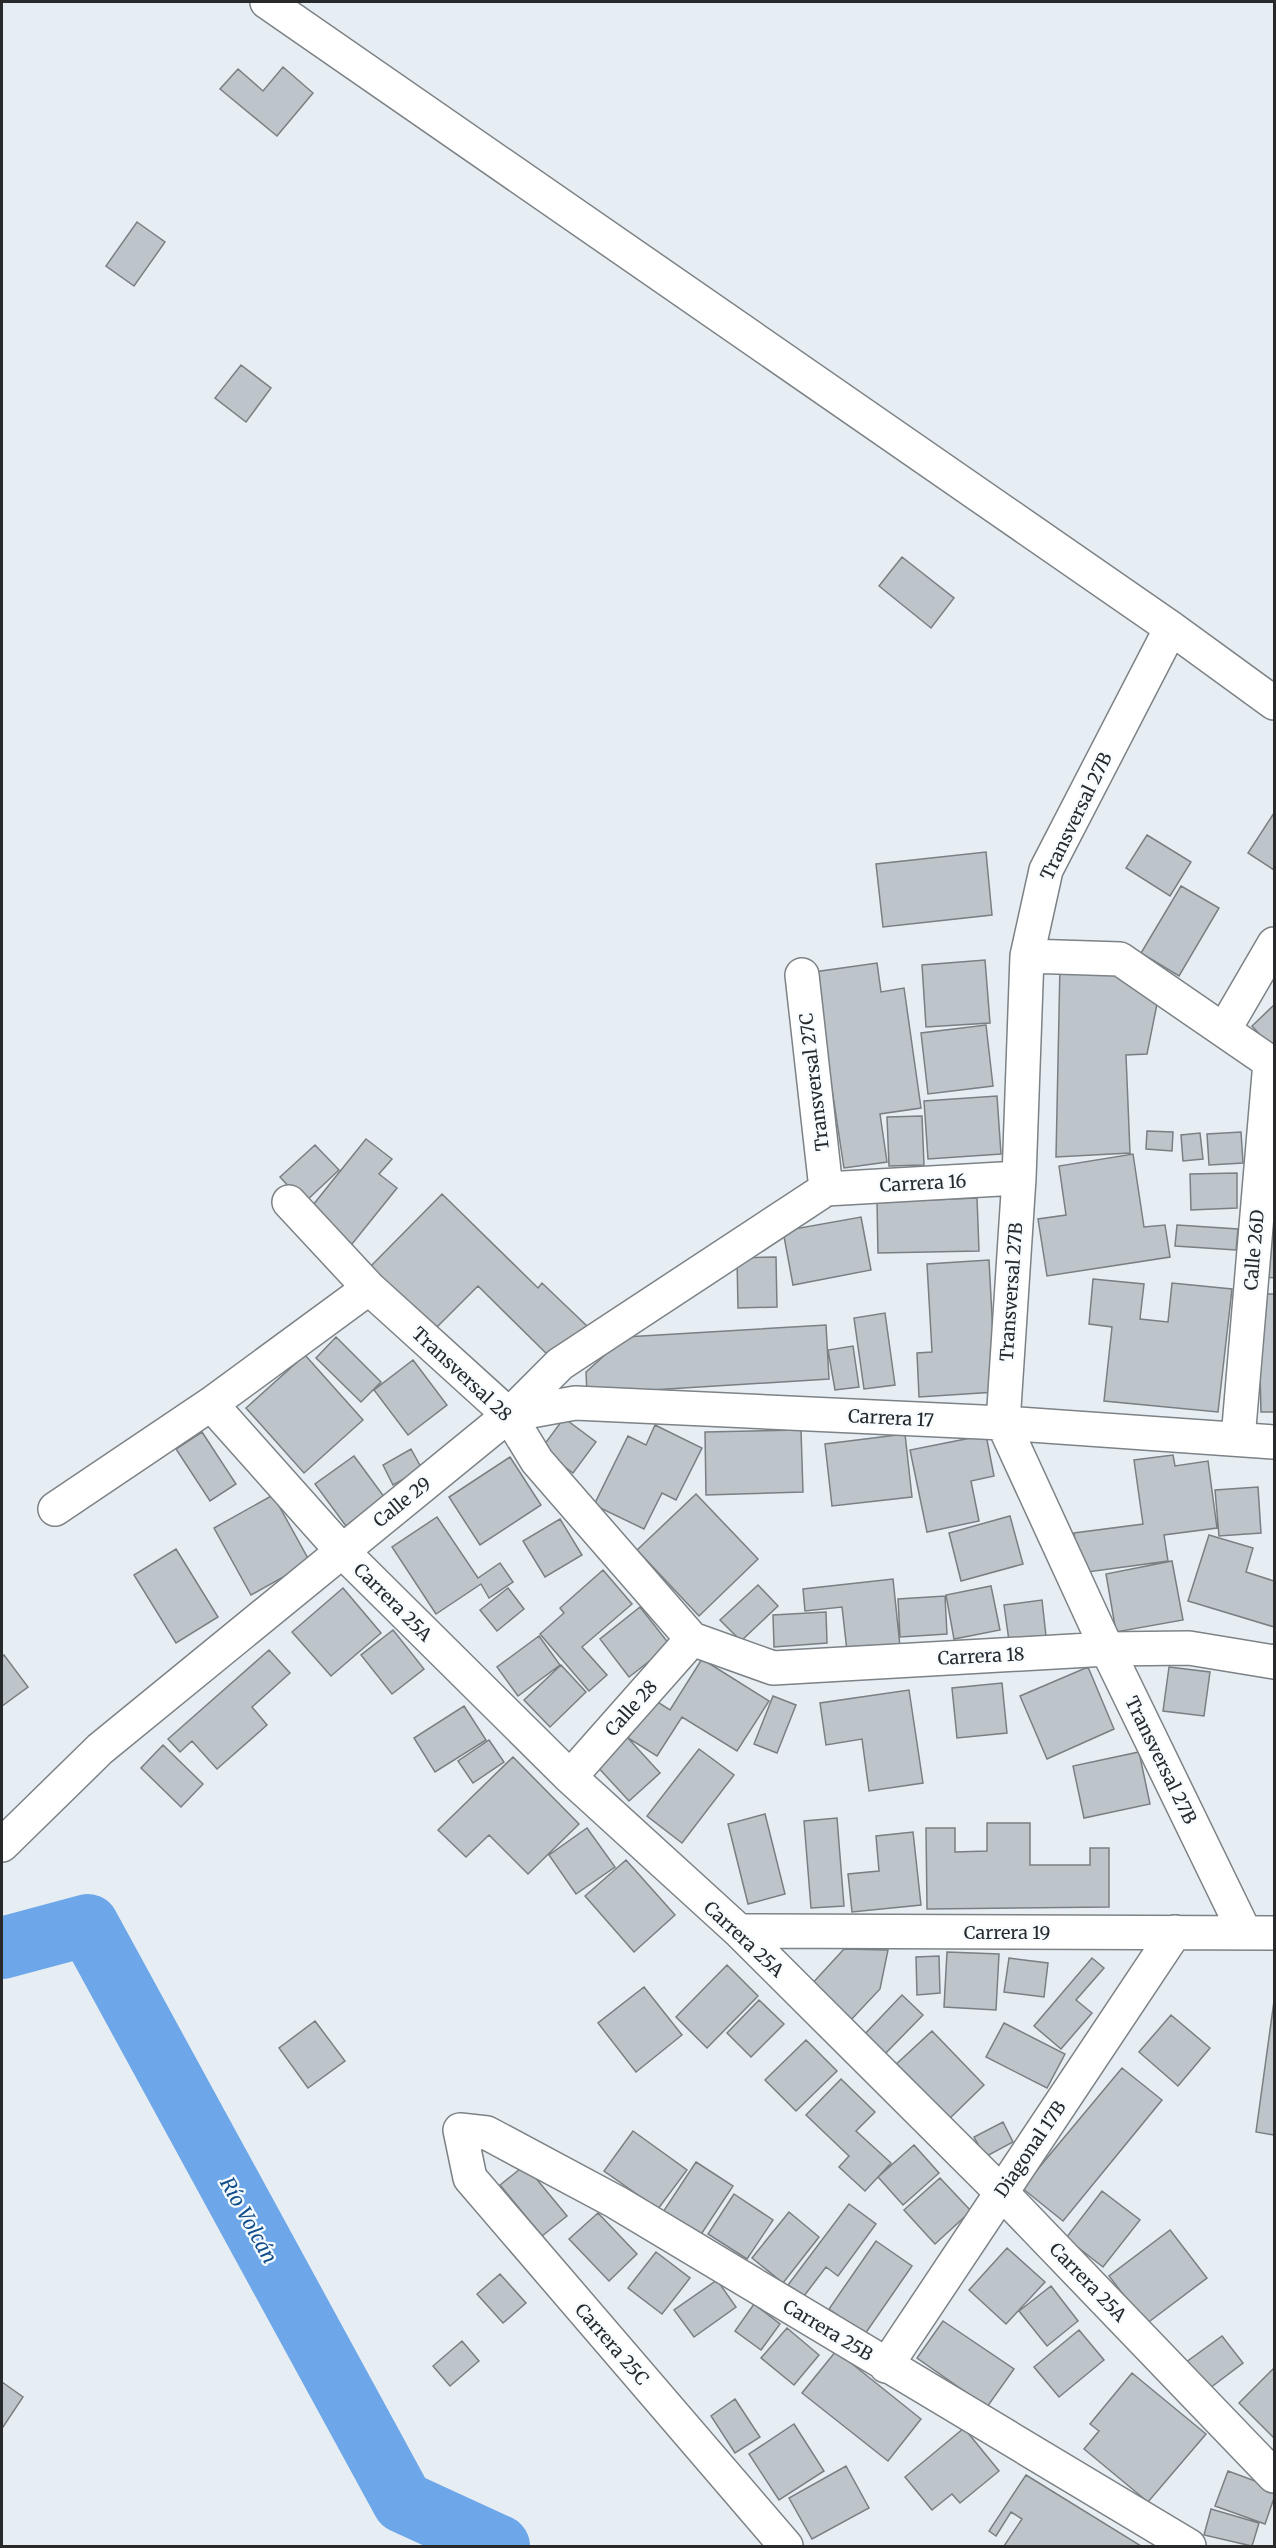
<svg xmlns="http://www.w3.org/2000/svg" width="1276" height="2548" font-family="Merriweather,serif">
	<rect width="100%" height="100%" fill="#e7eef3"/>
	<g fill="none" stroke-linecap="round" stroke-linejoin="round">
		<path stroke="#6da7e9" stroke-width="62" d="M 2,1948 L 88,1925 L 403,2502 L 499,2546"/>
	</g>
	<path fill="#bec5ca" stroke="#797f83" stroke-width="1.5" d="M 283,67 L 313,93 L 277,136 L 220,89 L 238,69 L 263,91 Z
		M 137,222 L 165,242 L 134,286 L 106,266 Z
		M 241,365 L 271,388 L 246,422 L 215,398 Z
		M 902,557 L 954,598 L 931,628 L 879,586 Z
		M 1274,813 L 1274,870 L 1248,853 Z
		M 1147,835 L 1191,862 L 1170,896 L 1126,868 Z
		M 986,852 L 992,915 L 883,927 L 876,864 Z
		M 1181,886 L 1219,908 L 1179,976 L 1141,953 Z
		M 985,960 L 990,1023 L 926,1027 L 922,965 Z
		M 877,963 L 881,992 L 904,988 L 921,1108 L 880,1114 L 887,1162 L 844,1168 L 814,972 Z
		M 1060,965 L 1108,966 L 1157,1004 L 1147,1054 L 1126,1055 L 1130,1153 L 1056,1157 Z
		M 1274,1005 L 1274,1050 L 1252,1026 Z
		M 986,1025 L 993,1086 L 928,1094 L 921,1033 Z
		M 997,1096 L 1001,1154 L 928,1159 L 924,1101 Z
		M 922,1116 L 924,1165 L 889,1166 L 887,1117 Z
		M 1147,1131 L 1173,1132 L 1172,1151 L 1146,1149 Z
		M 1241,1132 L 1243,1163 L 1209,1165 L 1207,1134 Z
		M 1200,1133 L 1203,1159 L 1183,1161 L 1181,1135 Z
		M 366,1139 L 392,1159 L 379,1174 L 397,1188 L 352,1244 L 309,1210 Z
		M 315,1145 L 339,1170 L 304,1203 L 280,1177 Z
		M 1133,1154 L 1144,1227 L 1165,1225 L 1170,1257 L 1047,1276 L 1038,1219 L 1066,1215 L 1059,1166 Z
		M 1237,1173 L 1237,1208 L 1191,1210 L 1190,1174 Z
		M 442,1194 L 538,1288 L 542,1283 L 587,1326 L 553,1360 L 478,1286 L 434,1330 L 370,1267 Z
		M 977,1198 L 979,1251 L 878,1253 L 877,1202 Z
		M 861,1217 L 871,1270 L 793,1285 L 783,1231 Z
		M 1177,1225 L 1238,1229 L 1236,1250 L 1175,1246 Z
		M 1268,1235 L 1274,1235 L 1274,1278 L 1266,1277 Z
		M 776,1257 L 777,1307 L 738,1308 L 737,1258 Z
		M 989,1260 L 996,1392 L 919,1397 L 917,1353 L 932,1352 L 927,1264 Z
		M 1093,1279 L 1144,1284 L 1140,1319 L 1168,1322 L 1172,1283 L 1232,1289 L 1218,1412 L 1104,1401 L 1112,1327 L 1089,1324 Z
		M 1258,1294 L 1274,1294 L 1274,1412 L 1261,1412 Z
		M 885,1313 L 895,1385 L 864,1389 L 854,1318 Z
		M 826,1325 L 829,1379 L 587,1394 L 586,1372 L 625,1337 Z
		M 336,1337 L 381,1382 L 361,1402 L 316,1358 Z
		M 853,1346 L 859,1387 L 835,1390 L 828,1350 Z
		M 305,1355 L 363,1420 L 304,1473 L 246,1408 Z
		M 413,1360 L 447,1405 L 408,1435 L 374,1390 Z
		M 564,1418 L 596,1442 L 573,1473 L 541,1449 Z
		M 655,1425 L 702,1448 L 676,1500 L 662,1493 L 644,1529 L 594,1505 L 628,1436 L 646,1445 Z
		M 801,1430 L 803,1492 L 706,1495 L 705,1432 Z
		M 202,1432 L 236,1484 L 210,1501 L 176,1449 Z
		M 905,1434 L 912,1497 L 832,1506 L 825,1444 Z
		M 986,1435 L 994,1476 L 971,1481 L 979,1521 L 927,1532 L 910,1450 Z
		M 411,1449 L 422,1469 L 393,1485 L 383,1465 Z
		M 1173,1455 L 1175,1466 L 1208,1461 L 1217,1528 L 1164,1535 L 1168,1561 L 1080,1573 L 1074,1533 L 1143,1524 L 1134,1460 Z
		M 354,1456 L 385,1498 L 346,1526 L 315,1484 Z
		M 510,1457 L 541,1505 L 480,1545 L 449,1497 Z
		M 1258,1487 L 1261,1533 L 1219,1536 L 1215,1490 Z
		M 696,1494 L 758,1559 L 699,1616 L 637,1550 Z
		M 273,1495 L 310,1562 L 251,1595 L 214,1528 Z
		M 1010,1516 L 1023,1564 L 961,1581 L 949,1533 Z
		M 437,1517 L 478,1578 L 500,1563 L 513,1582 L 489,1598 L 481,1584 L 436,1614 L 392,1547 Z
		M 560,1519 L 582,1555 L 545,1577 L 523,1541 Z
		M 1209,1535 L 1253,1548 L 1246,1572 L 1274,1581 L 1274,1627 L 1188,1601 Z
		M 176,1549 L 218,1617 L 176,1643 L 134,1575 Z
		M 1172,1561 L 1183,1620 L 1116,1632 L 1106,1574 Z
		M 603,1570 L 632,1604 L 582,1647 L 607,1675 L 589,1691 L 540,1634 L 564,1613 L 560,1608 Z
		M 893,1579 L 900,1646 L 847,1651 L 842,1607 L 805,1611 L 803,1589 Z
		M 758,1585 L 778,1606 L 741,1641 L 720,1620 Z
		M 991,1586 L 1000,1630 L 954,1639 L 946,1595 Z
		M 343,1588 L 381,1633 L 331,1676 L 292,1632 Z
		M 508,1588 L 524,1609 L 497,1631 L 480,1610 Z
		M 945,1596 L 947,1634 L 900,1637 L 898,1599 Z
		M 1042,1600 L 1046,1636 L 1009,1641 L 1004,1605 Z
		M 640,1607 L 670,1645 L 629,1677 L 600,1639 Z
		M 826,1612 L 827,1643 L 774,1647 L 773,1615 Z
		M 393,1630 L 424,1669 L 392,1694 L 361,1655 Z
		M 539,1636 L 560,1665 L 518,1696 L 497,1667 Z
		M 269,1650 L 290,1673 L 252,1707 L 267,1725 L 217,1769 L 192,1741 L 180,1752 L 168,1739 Z
		M 4,1655 L 28,1687 L 2,1706 L 2,1657 Z
		M 702,1659 L 769,1701 L 737,1751 L 682,1717 L 657,1756 L 628,1738 L 653,1699 L 670,1710 Z
		M 561,1665 L 586,1692 L 550,1727 L 524,1700 Z
		M 1088,1667 L 1114,1729 L 1047,1759 L 1020,1696 Z
		M 1169,1667 L 1210,1672 L 1204,1716 L 1163,1711 Z
		M 1002,1683 L 1007,1733 L 957,1738 L 952,1688 Z
		M 909,1690 L 923,1783 L 869,1791 L 862,1739 L 826,1745 L 820,1703 Z
		M 773,1696 L 796,1705 L 777,1753 L 754,1744 Z
		M 464,1706 L 486,1740 L 435,1772 L 414,1738 Z
		M 626,1736 L 660,1773 L 629,1801 L 595,1764 Z
		M 489,1740 L 504,1762 L 473,1783 L 458,1761 Z
		M 163,1745 L 203,1784 L 181,1807 L 141,1768 Z
		M 699,1749 L 734,1775 L 682,1843 L 647,1816 Z
		M 1139,1752 L 1150,1804 L 1084,1818 L 1073,1766 Z
		M 513,1757 L 579,1824 L 528,1874 L 489,1835 L 466,1857 L 438,1830 Z
		M 765,1814 L 785,1894 L 748,1904 L 728,1824 Z
		M 837,1818 L 844,1906 L 811,1908 L 804,1821 Z
		M 987,1823 L 1030,1823 L 1030,1865 L 1090,1865 L 1090,1848 L 1109,1848 L 1109,1907 L 927,1909 L 926,1828 L 955,1828 L 955,1852 L 987,1851 Z
		M 587,1828 L 615,1867 L 576,1894 L 549,1855 Z
		M 913,1832 L 921,1905 L 852,1912 L 848,1874 L 879,1871 L 876,1836 Z
		M 626,1860 L 675,1915 L 634,1952 L 585,1896 Z
		M 844,1949 L 888,1950 L 880,1989 L 849,2022 L 810,1986 Z
		M 947,1952 L 999,1954 L 996,2010 L 944,2007 Z
		M 939,1956 L 940,1993 L 917,1995 L 916,1957 Z
		M 1009,1958 L 1048,1963 L 1044,1997 L 1004,1992 Z
		M 1092,1958 L 1104,1968 L 1076,2000 L 1092,2013 L 1061,2049 L 1034,2026 Z
		M 727,1965 L 758,1996 L 707,2048 L 676,2017 Z
		M 644,1987 L 682,2035 L 636,2072 L 598,2023 Z
		M 902,1995 L 923,2015 L 882,2057 L 861,2038 Z
		M 759,2000 L 784,2024 L 751,2057 L 727,2033 Z
		M 1274,2001 L 1274,2135 L 1256,2132 Z
		M 1171,2015 L 1210,2048 L 1178,2086 L 1139,2052 Z
		M 315,2021 L 345,2061 L 308,2088 L 279,2048 Z
		M 1004,2023 L 1065,2054 L 1047,2088 L 986,2057 Z
		M 932,2031 L 984,2085 L 945,2123 L 892,2068 Z
		M 806,2040 L 837,2071 L 796,2111 L 765,2080 Z
		M 1122,2068 L 1162,2100 L 1063,2221 L 1022,2188 Z
		M 841,2079 L 875,2112 L 856,2131 L 891,2163 L 865,2191 L 839,2167 L 849,2156 L 806,2115 Z
		M 1003,2122 L 1013,2142 L 985,2157 L 974,2137 Z
		M 633,2131 L 687,2170 L 658,2209 L 604,2171 Z
		M 914,2145 L 939,2173 L 903,2205 L 878,2177 Z
		M 696,2162 L 733,2186 L 700,2236 L 663,2212 Z
		M 525,2165 L 567,2216 L 542,2236 L 500,2185 Z
		M 940,2178 L 971,2211 L 935,2244 L 904,2210 Z
		M 1102,2191 L 1140,2220 L 1103,2267 L 1066,2238 Z
		M 734,2194 L 773,2220 L 747,2259 L 708,2234 Z
		M 849,2204 L 876,2224 L 838,2276 L 826,2267 L 804,2296 L 788,2285 Z
		M 789,2212 L 819,2237 L 783,2283 L 752,2258 Z
		M 598,2213 L 637,2254 L 609,2281 L 569,2239 Z
		M 1170,2230 L 1207,2278 L 1146,2324 L 1109,2276 Z
		M 876,2241 L 912,2266 L 865,2334 L 829,2309 Z
		M 1007,2248 L 1045,2282 L 1006,2324 L 969,2290 Z
		M 656,2252 L 690,2278 L 662,2314 L 628,2288 Z
		M 500,2274 L 526,2303 L 503,2323 L 477,2294 Z
		M 717,2280 L 736,2307 L 694,2337 L 674,2310 Z
		M 1051,2286 L 1078,2321 L 1047,2346 L 1019,2311 Z
		M 754,2304 L 780,2324 L 761,2350 L 735,2331 Z
		M 943,2321 L 1014,2369 L 987,2407 L 917,2358 Z
		M 787,2328 L 819,2355 L 794,2385 L 761,2358 Z
		M 1079,2330 L 1104,2360 L 1059,2397 L 1034,2367 Z
		M 1222,2336 L 1243,2363 L 1206,2391 L 1185,2363 Z
		M 462,2341 L 479,2361 L 450,2386 L 433,2366 Z
		M 836,2351 L 921,2419 L 888,2461 L 802,2393 Z
		M 1274,2368 L 1274,2438 L 1239,2403 Z
		M 1132,2373 L 1206,2434 L 1148,2502 L 1084,2449 L 1099,2431 L 1090,2424 Z
		M 2,2382 L 23,2397 L 3,2427 L 2,2426 Z
		M 735,2399 L 760,2437 L 735,2453 L 711,2416 Z
		M 794,2424 L 824,2471 L 779,2500 L 749,2454 Z
		M 964,2428 L 999,2471 L 960,2503 L 952,2494 L 932,2510 L 905,2477 Z
		M 846,2466 L 869,2508 L 812,2539 L 789,2498 Z
		M 1228,2471 L 1274,2488 L 1274,2498 L 1265,2524 L 1215,2506 Z
		M 1026,2475 L 1141,2546 L 1004,2546 L 1022,2519 L 1011,2512 L 996,2536 L 989,2531 Z
		M 1211,2509 L 1259,2523 L 1252,2546 L 1204,2535 Z"/>
	<g fill="none" stroke-linecap="round" stroke-linejoin="round">
		<g stroke="#7c8286" stroke-width="36">
			<path id="minor" d="M 267,2 L 1171,628 L 1274,703
				M 1171,628 L 1046,870 L 1027,956 L 1019,1178 L 1003,1423 L 1107,1649 L 1245,1933
				M 1027,956 L 1120,959 L 1274,1065
				M 802,975 L 826,1189
				M 1224,1030 L 1274,944
				M 289,1202 L 369,1288 L 509,1415 L 537,1461 L 692,1639 L 773,1668 L 1107,1649 L 1189,1648 L 1274,1662
				M 211,1404 L 342,1551 L 570,1777 L 739,1931 L 1001,2192 L 1274,2476
				M 509,1415 L 575,1403 L 1003,1423 L 1274,1442
				M 1238,1439 L 1270,1062
				M 55,1509 L 211,1404 L 369,1288
				M 570,1777 L 692,1639
				M 2,1845 L 100,1749 L 509,1415 L 560,1364 L 826,1189 L 1019,1178
				M 739,1931 L 1274,1933
				M 886,2366 L 1175,1932
				M 786,2546 L 470,2178 L 460,2130 L 487,2133 L 616,2202 L 1189,2546"/>
		</g>
		<use href="#minor" stroke="#fff" stroke-width="33"/>
	</g>
	<g text-anchor="middle" dominant-baseline="central" stroke-width="4.5" stroke-linejoin="round" paint-order="stroke">
		<g font-size="18" fill="#27292b" stroke="#f6fbff">
			<text transform="translate(1076 816) rotate(-64)">Transversal 27B</text>
			<text transform="translate(814 1082) rotate(-97)">Transversal 27C</text>
			<text transform="translate(923 1183) rotate(-3)">Carrera 16</text>
			<text transform="translate(1254 1250) rotate(-85)">Calle 26D</text>
			<text transform="translate(1011 1292) rotate(-86)">Transversal 27B</text>
			<text transform="translate(462 1374) rotate(43)">Transversal 28</text>
			<text transform="translate(891 1418) rotate(3)">Carrera 17</text>
			<text transform="translate(402 1502) rotate(-39)">Calle 29</text>
			<text transform="translate(393 1602) rotate(45)">Carrera 25A</text>
			<text transform="translate(981 1656) rotate(-3)">Carrera 18</text>
			<text transform="translate(631 1708) rotate(-48)">Calle 28</text>
			<text transform="translate(1161 1760) rotate(64)">Transversal 27B</text>
			<text x="1007" y="1932">Carrera 19</text>
			<text transform="translate(744 1939) rotate(43)">Carrera 25A</text>
			<text transform="translate(1030 2149) rotate(-56)">Diagonal 17B</text>
			<text transform="translate(1088 2282) rotate(46)">Carrera 25A</text>
			<text transform="translate(828 2330) rotate(31)">Carrera 25B</text>
			<text transform="translate(612 2344) rotate(49)">Carrera 25C</text>
		</g>
		<g font-size="20" font-style="italic" fill="#114d89" stroke="#f6fbff">
			<text transform="translate(249 2220) rotate(61)">Río Volcán</text>
		</g>
	</g>
	<rect width="1276" height="2548" fill="none" stroke="#27292b" stroke-width="6"/>
</svg>
